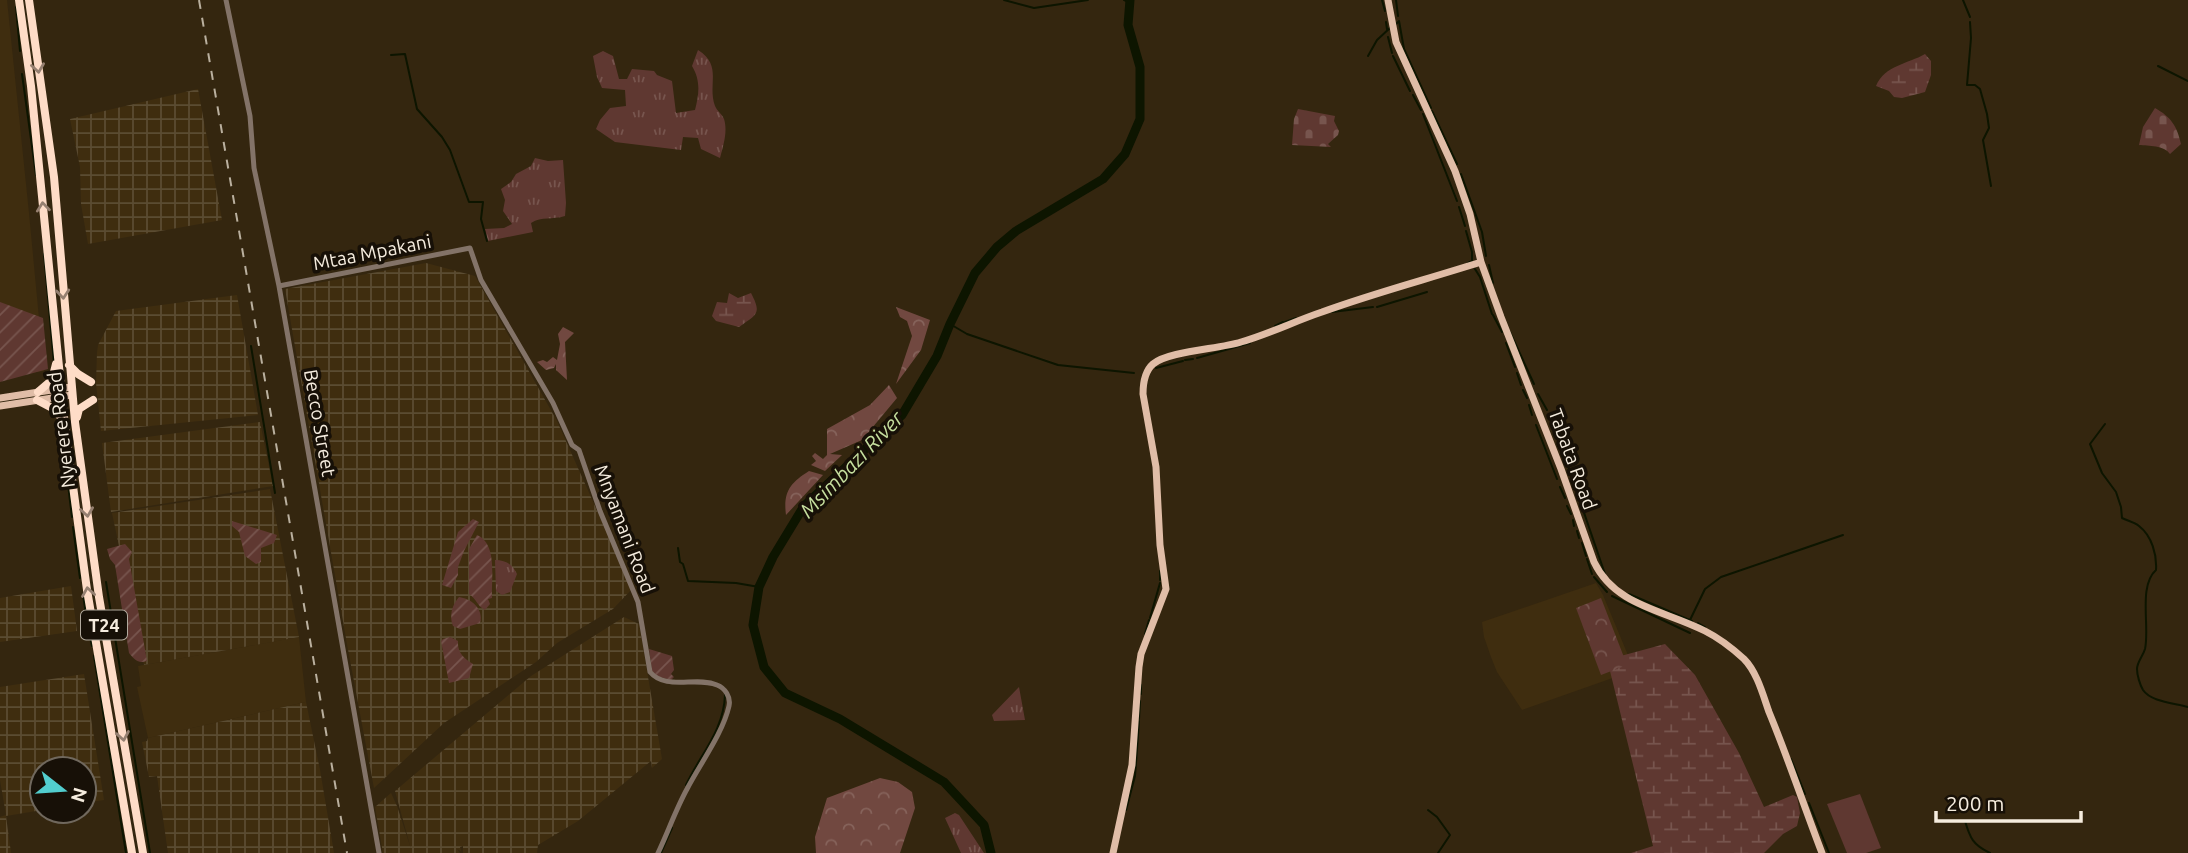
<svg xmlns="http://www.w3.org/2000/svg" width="2188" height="853" font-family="Ubuntu,sans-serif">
	<defs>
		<pattern id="industrial-grid" width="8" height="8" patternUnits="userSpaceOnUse" patternTransform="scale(1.75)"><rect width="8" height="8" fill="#3f2d0f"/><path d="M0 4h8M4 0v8" fill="none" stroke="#5b4c32"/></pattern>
		<pattern id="grass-tufts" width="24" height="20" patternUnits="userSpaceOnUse" patternTransform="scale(1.75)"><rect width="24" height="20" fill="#5f3831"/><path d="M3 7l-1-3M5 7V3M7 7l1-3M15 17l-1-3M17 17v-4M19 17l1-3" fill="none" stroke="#77554e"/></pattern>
		<pattern id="forest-crowns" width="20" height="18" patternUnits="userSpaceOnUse" patternTransform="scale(1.75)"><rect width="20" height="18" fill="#714840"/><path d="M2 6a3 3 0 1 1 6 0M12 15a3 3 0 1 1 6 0" fill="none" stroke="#86635b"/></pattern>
		<pattern id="wetland-marsh" width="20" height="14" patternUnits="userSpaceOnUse" patternTransform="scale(1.75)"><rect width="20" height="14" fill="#5f3831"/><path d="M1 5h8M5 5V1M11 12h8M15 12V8" fill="none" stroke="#77554e"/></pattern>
		<pattern id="cemetery-stones" width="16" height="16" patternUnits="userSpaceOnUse" patternTransform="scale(1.75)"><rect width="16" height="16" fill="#5f3831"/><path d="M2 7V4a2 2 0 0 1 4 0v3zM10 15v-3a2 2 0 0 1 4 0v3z" fill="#77554e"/></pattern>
		<pattern id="park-crowns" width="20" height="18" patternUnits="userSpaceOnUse" patternTransform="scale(1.75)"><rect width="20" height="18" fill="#5f3831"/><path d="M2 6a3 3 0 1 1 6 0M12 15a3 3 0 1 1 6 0" fill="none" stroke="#77554e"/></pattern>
		<pattern id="garden-furrows" width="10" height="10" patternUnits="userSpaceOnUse" patternTransform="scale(1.75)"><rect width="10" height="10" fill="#5f3831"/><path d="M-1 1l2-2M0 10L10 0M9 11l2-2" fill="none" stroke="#77554e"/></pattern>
	</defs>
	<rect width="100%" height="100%" fill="#34260f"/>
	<path fill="#3f2d0f" d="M 0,0 L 7,0 L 29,213 L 44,371 L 0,377 Z
		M 1596,583 L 1603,595 L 1630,660 L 1624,674 L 1522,710 L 1497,672 L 1491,657 L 1484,637 L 1482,622 Z
		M 299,637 L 306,702 L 148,738 L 137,687 L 141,686 L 138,666 Z"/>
	<path fill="url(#industrial-grid)" d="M 198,89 L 222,220 L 88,244 L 81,204 L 80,167 L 70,119 Z
		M 426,263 L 475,276 L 557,421 L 632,589 L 613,609 L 557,643 L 536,662 L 444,723 L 374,788 L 347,644 L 285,289 Z
		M 237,295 L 258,415 L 101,431 L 96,383 L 97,353 L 98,345 L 116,311 Z
		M 260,422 L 273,486 L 111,512 L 102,443 Z
		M 270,489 L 299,637 L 144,665 L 112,513 Z
		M 71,586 L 77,631 L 0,642 L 0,598 Z
		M 624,617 L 639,624 L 662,759 L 652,768 L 651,761 L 578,821 L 538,845 L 537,853 L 463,853 L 463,846 L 460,847 L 461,851 L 457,849 L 460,853 L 383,853 L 375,807 L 391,793 L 397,806 L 411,849 L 395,791 L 531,676 Z
		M 84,674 L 104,800 L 84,803 L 84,769 L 42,769 L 42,810 L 6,816 L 11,853 L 0,853 L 0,817 L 6,815 L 0,780 L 0,687 Z
		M 306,702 L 320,770 L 334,853 L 168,853 L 157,776 L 149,777 L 142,742 L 147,741 L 148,738 Z"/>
	<path fill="url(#grass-tufts)" d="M 698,50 C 723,66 707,84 715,106 C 717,111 722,114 724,119 C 728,132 723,146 720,158 L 701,149 L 698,138 L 683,137 L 681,150 L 615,142 L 596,129 L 600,120 L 610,108 L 626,106 L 625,90 L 602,88 L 597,77 L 593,56 L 603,51 L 613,56 L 619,79 L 627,79 L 632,69 L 654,71 L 657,75 L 672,81 L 676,113 L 695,110 C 699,94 701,81 692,66 Z
		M 535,158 L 548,161 L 563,160 L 566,203 L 565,216 C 552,220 542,216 531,223 L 533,232 L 488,241 L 485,229 L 504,228 L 512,224 L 503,211 L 505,200 L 501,189 L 511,182 L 516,174 L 531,166 Z
		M 495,560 C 506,560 513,565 517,574 L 510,592 L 502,595 L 496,591 Z
		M 1019,687 L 1025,720 L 994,721 L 992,715 Z
		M 955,813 L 959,815 L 984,853 L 961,853 L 945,818 Z"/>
	<path fill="url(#forest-crowns)" d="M 896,307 L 930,320 L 921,350 L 896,384 L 912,336 L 907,321 L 900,317 Z
		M 563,327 L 574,333 L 565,342 L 567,380 L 556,370 L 556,364 L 554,368 L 546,370 L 537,362 L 543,360 L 547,362 L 553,357 L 557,360 L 560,344 L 558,334 Z
		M 889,385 L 897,398 L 862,440 L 830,454 L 842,455 L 825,471 L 811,465 L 816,461 L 812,456 L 815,453 L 823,459 L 827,455 L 827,429 L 870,405 Z
		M 809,471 L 823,475 L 786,515 C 783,492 790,483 809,471 Z
		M 880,778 L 898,782 L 912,792 L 915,808 L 900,853 L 816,853 L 815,837 L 827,798 Z"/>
	<path fill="url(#wetland-marsh)" d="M 1925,54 L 1931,61 L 1931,75 L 1925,92 L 1902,98 L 1894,97 L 1889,91 L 1876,86 C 1885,65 1908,64 1925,54 Z
		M 729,293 L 738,298 L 751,293 C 762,314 757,314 739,327 L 716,321 L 712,316 L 717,302 L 727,303 Z
		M 1665,644 L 1695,675 L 1739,753 L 1764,807 L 1793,795 L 1797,797 L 1800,813 L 1797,826 L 1783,834 L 1764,853 L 1631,853 L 1653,846 L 1610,671 L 1617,657 Z"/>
	<path fill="url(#cemetery-stones)" d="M 2155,108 C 2171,117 2177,126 2181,144 L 2170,154 C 2164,145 2149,146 2139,145 L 2143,127 Z
		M 1298,109 L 1335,116 L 1334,121 L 1339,131 L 1338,135 L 1328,144 L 1331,147 L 1292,145 L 1294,119 Z"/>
	<path fill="url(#park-crowns)" d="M 1601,598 L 1627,665 L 1601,675 L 1576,608 Z"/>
	<path fill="url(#garden-furrows)" d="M 0,302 L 43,318 L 48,369 L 0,382 Z
		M 473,519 L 479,522 L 464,551 L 458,567 L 458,575 L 451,588 L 442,585 L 458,532 Z
		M 232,521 L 277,535 L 274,543 L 261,548 L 261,562 L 256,564 L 245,556 L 239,532 L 232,526 Z
		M 477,535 C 498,544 491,579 492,598 L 488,599 L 490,604 L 485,610 C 477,606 476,598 469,594 L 469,549 Z
		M 125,544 L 132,552 L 129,559 L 147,661 C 138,664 135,660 129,653 L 115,565 L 110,559 L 107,549 Z
		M 459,597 C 472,599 484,609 480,623 L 460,629 L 453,626 C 449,616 452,605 459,597 Z
		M 450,637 L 458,641 C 457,652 464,659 473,664 L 469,678 L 449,683 L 441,641 L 443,639 Z
		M 649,649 L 672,656 L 674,670 L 671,674 L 674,677 L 671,680 L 656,676 L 652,671 Z"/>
	<path fill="#5f3831" d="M 1860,794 L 1881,848 L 1866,853 L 1847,853 L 1827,804 Z"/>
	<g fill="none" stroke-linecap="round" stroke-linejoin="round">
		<path stroke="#0d1500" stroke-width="2" d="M 1004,0 L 1034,8 L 1088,0
			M 1124,0 L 1129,2
			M 1382,0 L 1385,11
			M 1396,0 L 1398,16
			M 1963,0 L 1970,17
			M 16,7 L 20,51
			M 1386,22 L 1387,29
			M 1970,22 L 1971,38 L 1967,85 L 1975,85 L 1980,89 L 1987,114 L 1989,128 L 1983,140 L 1991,186
			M 1396,24 L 1399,21 L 1404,49 L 1431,108
			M 1388,37 L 1392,53
			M 391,55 L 405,54 L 417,109 L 442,137 L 450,150 L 469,202 L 483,202 L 481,219 L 487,241
			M 1368,56 L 1377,40 L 1391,27
			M 1393,56 L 1410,91
			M 2158,66 L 2188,81
			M 22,74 L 36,175
			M 1413,95 L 1421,110
			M 1432,111 L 1457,164
			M 1423,114 L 1457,201
			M 1461,174 L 1482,232 L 1486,256
			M 1459,207 L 1465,226
			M 1466,231 L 1472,252 L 1472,261 L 1468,263
			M 44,254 L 54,363
			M 1489,265 L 1493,283
			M 1475,269 L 1480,277 L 1492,314
			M 1377,307 L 1427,292
			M 1332,312 L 1373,307
			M 1493,315 L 1502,332
			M 1285,322 L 1296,318
			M 950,324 L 967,334 L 1058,365 L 1134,373
			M 1275,326 L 1283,322
			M 1510,332 L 1534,384
			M 1506,343 L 1515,367
			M 251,346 L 275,493
			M 1197,358 L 1250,343
			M 1185,360 L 1193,359
			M 1156,368 L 1183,361
			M 1517,373 L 1521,385
			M 1523,390 L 1527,398
			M 1538,394 L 1547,410
			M 1529,405 L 1532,415
			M 2105,424 L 2090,444 L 2102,473 L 2116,492 L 2121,507 L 2122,518 C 2128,521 2134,522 2139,526 C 2152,536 2157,555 2156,570 C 2138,586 2150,627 2145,649 C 2143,656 2137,662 2137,669 C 2137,675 2140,685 2143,690 C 2151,702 2175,703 2188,707
			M 1536,425 L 1557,479
			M 1554,425 L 1605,574
			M 64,452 L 72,517
			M 1560,487 L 1565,498
			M 1567,506 L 1571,514
			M 1573,520 L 1574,526
			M 73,527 L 80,578
			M 1577,531 L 1579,538
			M 1582,543 L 1586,556
			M 678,548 L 680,562 L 683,564 L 688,581 L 736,583 L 759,587
			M 1587,559 L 1592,574
			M 1160,571 L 1160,580
			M 1594,577 L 1607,592
			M 106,582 L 150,853
			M 83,594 L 86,615
			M 1629,594 L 1692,621
			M 1612,596 L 1690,633
			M 1150,618 L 1160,583
			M 1690,620 L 1705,589 L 1721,577 L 1843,535
			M 87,623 L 92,646
			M 1698,623 L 1705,627
			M 1145,634 L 1149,620
			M 94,656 L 126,853
			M 1141,685 L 1141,694
			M 1139,719 L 1140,701
			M 1791,759 L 1805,794
			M 686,785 C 700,755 724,730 725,695
			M 1809,803 L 1829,853
			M 1126,810 L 1135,776 L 1139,721
			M 1428,810 L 1437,817 L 1450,835 L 1438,853
			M 1965,821 C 1970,838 1973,845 1990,853
			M 661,853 L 672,828"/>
		<path stroke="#0d1500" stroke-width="9" d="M 991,853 L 984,825 L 944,782 L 840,719 L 785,693 L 764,667 L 753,625 L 759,587 L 773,557 L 804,506 L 902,415 L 937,356 L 950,324 L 975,273 L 997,247 L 1016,231 L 1103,179 L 1125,154 L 1140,119 L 1140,67 L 1128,25 L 1130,0"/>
		<path stroke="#837368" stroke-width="5" d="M 226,0 L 250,116 L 254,168 L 279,286 L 379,853
			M 279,286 L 470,248 L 481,280 L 553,403 L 572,445 L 579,450 L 600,511 L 638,602 L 650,672 C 666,691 696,676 717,685 C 725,688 731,697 729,706 C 723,733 700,764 687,789 C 676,809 668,832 658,853"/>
		<path stroke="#e0bda7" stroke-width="7" d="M 1388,0 L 1396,42 L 1455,171 L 1470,214 L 1481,262 L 1501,317 L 1561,469 L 1594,562 C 1615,606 1664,610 1705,631 C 1719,638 1732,648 1744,659 C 1757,672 1763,695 1769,712 C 1788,758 1804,806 1822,853
			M 0,398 L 71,387
			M 0,406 L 72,395
			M 1113,853 L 1132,765 L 1139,667 L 1141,654 L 1166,589 L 1160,545 L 1156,467 L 1143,394 C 1143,384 1145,371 1153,364 C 1168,351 1220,349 1241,342 C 1269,334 1295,321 1322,312 C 1374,293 1428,279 1481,262"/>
		<path stroke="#fedcc7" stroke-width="8" d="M 19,0 L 31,86 L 65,427 L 87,590 L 132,853
			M 29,0 L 54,177 L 75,422 L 99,597 L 143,853
			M 69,365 L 78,374 L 91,382
			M 38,392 L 52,380 L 56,364
			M 37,400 L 54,409 L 63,420
			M 77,417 L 79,409 L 93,400"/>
		<path stroke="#bab09f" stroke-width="2" stroke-dasharray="9 9" stroke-linecap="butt" d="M 199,0 L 347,853"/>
	</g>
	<defs><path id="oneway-chevron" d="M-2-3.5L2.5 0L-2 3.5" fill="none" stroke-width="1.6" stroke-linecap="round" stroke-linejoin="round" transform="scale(1.75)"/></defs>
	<g stroke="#968071">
		<use href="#oneway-chevron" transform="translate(38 68) rotate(82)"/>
		<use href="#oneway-chevron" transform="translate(43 207) rotate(-96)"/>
		<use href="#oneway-chevron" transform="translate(63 294) rotate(85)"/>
		<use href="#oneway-chevron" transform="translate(87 512) rotate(82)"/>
		<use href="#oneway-chevron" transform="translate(88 592) rotate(-99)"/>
		<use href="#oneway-chevron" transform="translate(123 736) rotate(80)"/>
	</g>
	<g text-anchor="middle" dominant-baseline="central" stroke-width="7" stroke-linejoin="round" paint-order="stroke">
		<rect fill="#171007" stroke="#b2aa9e" stroke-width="2" x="81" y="610.5" width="46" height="29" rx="5"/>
		<g font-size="18" font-weight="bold" fill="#f5ecde">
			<text x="104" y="625">T24</text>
		</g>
		<g font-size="19" fill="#f5ecde" stroke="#171007">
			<text transform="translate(372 252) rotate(-11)">Mtaa Mpakani</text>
			<text transform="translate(320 423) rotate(80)">Becco Street</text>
			<text transform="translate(61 430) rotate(-97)">Nyerere Road</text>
			<text transform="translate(1573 459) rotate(70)">Tabata Road</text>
			<text transform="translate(625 529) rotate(69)">Mnyamani Road</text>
		</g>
		<g font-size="21" font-style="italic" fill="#c5de9e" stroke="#171007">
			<text transform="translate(851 464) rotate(-46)">Msimbazi River</text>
		</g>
	</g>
	<g transform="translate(63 790) rotate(107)"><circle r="33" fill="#171007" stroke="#70685d" stroke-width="2"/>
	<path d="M0-5L12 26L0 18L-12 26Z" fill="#52cdce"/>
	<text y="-10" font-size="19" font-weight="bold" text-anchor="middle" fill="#f5ecde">N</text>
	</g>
	<path d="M1936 811v10h145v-10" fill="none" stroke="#f5ecde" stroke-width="3.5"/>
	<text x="1946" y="811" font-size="21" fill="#f5ecde" stroke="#171007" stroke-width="5" paint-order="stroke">200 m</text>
</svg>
